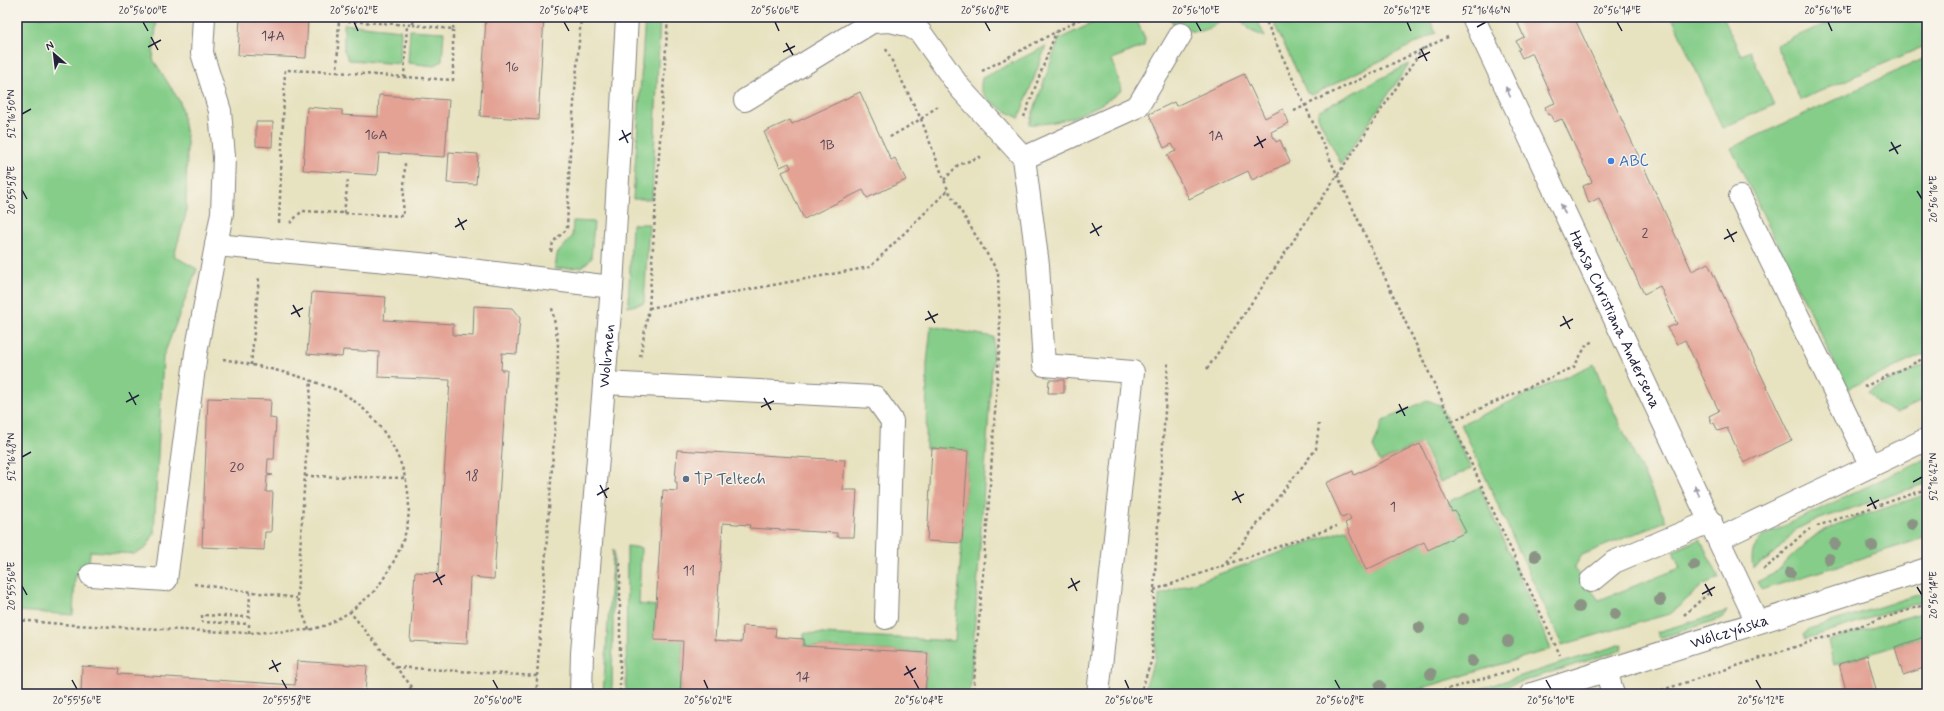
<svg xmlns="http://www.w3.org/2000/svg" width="1944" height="711" font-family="Mynerve,sans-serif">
	<rect width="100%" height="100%" fill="#f7f3e8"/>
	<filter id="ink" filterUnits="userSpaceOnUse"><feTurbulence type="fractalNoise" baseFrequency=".025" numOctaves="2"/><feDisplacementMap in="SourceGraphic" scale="8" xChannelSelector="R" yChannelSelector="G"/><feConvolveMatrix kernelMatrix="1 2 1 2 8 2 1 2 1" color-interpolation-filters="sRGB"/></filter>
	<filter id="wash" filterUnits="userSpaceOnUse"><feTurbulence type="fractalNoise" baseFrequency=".012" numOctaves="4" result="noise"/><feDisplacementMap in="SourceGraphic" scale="16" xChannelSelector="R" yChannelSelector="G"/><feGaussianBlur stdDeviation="0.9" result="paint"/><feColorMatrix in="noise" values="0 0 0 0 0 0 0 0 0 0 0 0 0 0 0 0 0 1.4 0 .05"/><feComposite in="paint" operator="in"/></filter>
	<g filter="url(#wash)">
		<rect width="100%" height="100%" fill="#e7e2c0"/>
		<path fill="#85cd89" stroke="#547862" d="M 17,17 L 157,17 L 153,59 L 180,102 L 187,141 L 186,214 L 174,256 L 197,269 L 163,357 L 154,534 L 146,548 L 134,554 L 90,551 L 88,577 L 75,576 L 73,615 L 17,611 Z
			M 645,17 L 660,17 L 652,199 L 633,199 Z
			M 1105,17 L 1135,17 L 1145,39 L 1144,46 L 1112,59 L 1122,90 C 1098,109 1061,126 1029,124 L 1059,39 Z
			M 1168,17 L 1221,17 C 1211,37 1179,35 1168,17 Z
			M 1239,17 L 1256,17 L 1265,37 L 1249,30 Z
			M 1271,17 L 1429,17 L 1436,33 L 1312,95 L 1307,93 Z
			M 1672,17 L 1723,17 L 1741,55 L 1750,51 L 1774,105 L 1722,128 Z
			M 1842,17 L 1927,17 L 1927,45 L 1800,100 L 1776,45 Z
			M 344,24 L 401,30 L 400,64 L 349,60 L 344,51 Z
			M 410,30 L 444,32 L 442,61 L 434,66 L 408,63 Z
			M 1046,46 L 1019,118 C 1009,113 989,103 983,93 C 980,89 981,83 982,78 Z
			M 1927,57 L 1927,353 L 1847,389 L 1731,148 Z
			M 1409,64 L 1341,164 L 1318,117 L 1318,111 Z
			M 573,221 L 594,222 L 591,259 L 582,267 L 555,269 L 557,254 L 572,237 Z
			M 632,224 L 649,224 L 644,303 L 628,307 Z
			M 931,326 L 994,337 L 970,694 L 925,694 L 928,653 L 804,646 L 804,633 L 955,641 L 968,451 L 926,448 L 927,363 Z
			M 1927,363 L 1927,399 L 1896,413 L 1878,404 L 1868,392 Z
			M 1594,364 L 1609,401 L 1666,521 L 1582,555 L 1574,568 L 1599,600 L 1680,568 L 1673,551 L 1700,539 L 1719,578 L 1704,584 L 1677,608 L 1669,614 L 1562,645 L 1461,424 Z
			M 1427,400 L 1440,405 L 1471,469 L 1440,482 L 1422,443 L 1380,462 L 1373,447 L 1383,421 Z
			M 1927,458 L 1927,483 L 1811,522 L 1797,529 L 1768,559 L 1753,567 C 1750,553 1754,544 1765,535 Z
			M 1480,487 L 1551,649 L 1403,694 L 1143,694 L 1155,659 L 1159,595 L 1347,529 L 1366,569 L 1424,542 L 1452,512 L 1448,502 Z
			M 1927,494 L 1927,537 L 1762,590 L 1757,582 L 1773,574 L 1812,538 L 1823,531 L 1838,524 Z
			M 627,546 L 641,548 L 639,604 L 656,606 L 654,639 L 683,641 L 680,694 L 626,694 Z
			M 613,550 L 614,551 L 612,694 L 603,694 Z
			M 1927,592 L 1927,600 L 1805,639 L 1804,634 L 1809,629 Z
			M 1727,611 L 1724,616 L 1719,619 L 1660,638 L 1657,632 Z
			M 1927,611 L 1927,636 L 1834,665 L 1828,641 Z
			M 1622,644 L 1621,650 L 1483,694 L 1464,694 Z"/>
		<g id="blocks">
			<path fill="#e3a294" d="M 240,17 L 308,17 L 306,58 L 238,55 Z
				M 486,17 L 544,17 L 538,120 L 480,116 Z
				M 1515,17 L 1574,17 L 1692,271 L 1708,263 L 1792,440 L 1744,463 L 1727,428 L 1718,431 L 1714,423 L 1712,424 L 1709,416 L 1719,411 L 1685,340 L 1677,344 L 1667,328 L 1677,324 L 1660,286 L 1644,294 L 1599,198 L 1589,203 L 1583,186 L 1592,182 L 1562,119 L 1554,122 L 1550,114 L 1548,115 L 1545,107 L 1555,103 L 1532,53 L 1522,58 L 1518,50 L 1520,49 L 1516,41 L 1524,37 Z
				M 1244,74 L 1265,118 L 1283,109 L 1289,123 L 1271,132 L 1276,142 L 1280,140 L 1290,162 L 1252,180 L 1248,171 L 1189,199 L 1167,155 L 1176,151 L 1172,144 L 1164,148 L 1149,114 L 1174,102 L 1176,106 Z
				M 860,92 L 891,160 L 895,158 L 906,180 L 867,198 L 863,190 L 804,219 L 782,172 L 791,168 L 789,163 L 780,167 L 764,132 L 790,120 L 792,124 Z
				M 379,95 L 449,100 L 445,157 L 379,153 L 377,175 L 303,170 L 307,107 L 342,110 L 342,115 L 378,117 Z
				M 256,122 L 273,122 L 272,147 L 256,146 Z
				M 449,152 L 478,154 L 476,184 L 447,183 Z
				M 312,292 L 386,297 L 384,320 L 453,324 L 453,335 L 473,336 L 474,306 L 512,308 L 520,318 L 517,354 L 502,353 L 501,370 L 507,370 L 494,579 L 470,577 L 467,644 L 410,641 L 415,572 L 438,573 L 450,380 L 378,377 L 379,352 L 343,350 L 342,357 L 307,354 Z
				M 1049,380 L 1064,380 L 1064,393 L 1048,393 Z
				M 208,398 L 271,400 L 270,418 L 276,419 L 274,459 L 268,459 L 267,474 L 273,475 L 267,476 L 266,492 L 273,492 L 271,532 L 265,532 L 264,550 L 202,547 Z
				M 1420,444 L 1452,512 L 1455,511 L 1466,532 L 1428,550 L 1424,542 L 1366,570 L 1345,523 L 1351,520 L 1349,515 L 1342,518 L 1326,483 L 1353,471 L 1354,475 Z
				M 932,448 L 968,451 L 962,543 L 927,541 Z
				M 677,450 L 845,460 L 843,490 L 857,490 L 854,537 L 837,537 L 837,533 L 749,528 L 750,525 L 723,523 L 715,640 L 742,642 L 743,626 L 776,628 L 775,637 L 804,639 L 804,646 L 928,653 L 925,694 L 680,694 L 683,641 L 654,640 L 663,490 L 677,491 L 677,482 L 675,482 Z
				M 1927,636 L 1927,667 L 1903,675 L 1895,647 Z
				M 1867,655 L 1877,694 L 1847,694 L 1839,664 Z
				M 297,661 L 367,666 L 365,694 L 81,694 L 82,666 L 119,669 L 118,674 L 295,685 Z"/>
		</g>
	</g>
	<g filter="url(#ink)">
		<use href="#blocks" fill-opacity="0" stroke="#84827e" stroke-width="1"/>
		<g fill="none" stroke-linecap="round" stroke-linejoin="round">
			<g stroke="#84827e" stroke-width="24">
				<g id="minor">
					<path id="s1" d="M 1473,17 L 1757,622"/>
					<path d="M 745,100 L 872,22 L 890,21 L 907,25 L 920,32 L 960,88 L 1024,158 L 1038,265 L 1044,365 L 1133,372 L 1098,694"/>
					<path d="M 1024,158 L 1138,106 L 1181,34"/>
					<path d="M 1740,197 L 1871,466"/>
					<path d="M 216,245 L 430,265 L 612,287"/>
					<path d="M 604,383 L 875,397 L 892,421 L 886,618"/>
					<path d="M 1719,539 L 1927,439"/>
					<path d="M 91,575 L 166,580 L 196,353 L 222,213 L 224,157 L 220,111 L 202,53 L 204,17"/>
					<path d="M 1591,581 L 1614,562 L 1711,521"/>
					<path d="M 1606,670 L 1613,694"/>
					<path id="s2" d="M 581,694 L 582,653 L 612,287 L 627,17"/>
				</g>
			</g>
			<g stroke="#84827e" stroke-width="24">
				<g id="major">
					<path id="s3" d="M 1532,694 L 1927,569"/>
				</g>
			</g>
			<path stroke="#84827e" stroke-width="2.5" stroke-dasharray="3 3" stroke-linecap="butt" d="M 1061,17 L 1076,21
				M 1264,17 L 1560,655
				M 312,19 L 413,25 L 414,17
				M 453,29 L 454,17
				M 886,49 L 921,119 L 948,190 L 998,272 L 1000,338 L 989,500 L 973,694
				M 982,71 L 1084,17
				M 337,72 L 404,77 L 407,25
				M 404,77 L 453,80 L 453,29 L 413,25
				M 1294,111 L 1450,36
				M 1024,117 L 1056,32
				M 890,137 L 921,119 L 938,106
				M 944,180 L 958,165 L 983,156
				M 344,213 L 348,180
				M 279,223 L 285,70 L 337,72 L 339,17
				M 290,223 L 302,211 L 403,216 L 405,163
				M 551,252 L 553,242 L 567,229 L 570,152 L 581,17
				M 649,308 L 870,267 L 948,190
				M 640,357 L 649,308 L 668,17
				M 223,359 C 257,366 292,372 325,386 C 331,388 339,390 344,394 C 386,420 417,475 407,526 C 403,547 390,570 377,588 C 370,597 358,604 350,612
				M 251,365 L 259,277
				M 1207,369 L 1423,48
				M 1864,387 L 1927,357
				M 1452,421 L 1574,367 L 1587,344 L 1594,341
				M 305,476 L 405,478
				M 1817,526 L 1927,489
				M 620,563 L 620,694
				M 1227,563 L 1316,449 L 1319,424
				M 1763,569 C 1781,559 1792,540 1810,529
				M 194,584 L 297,598
				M 1154,590 L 1337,526
				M 1684,615 L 1711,591
				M 17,620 L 73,625 L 249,633 L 309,630 L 327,625 L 350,612 L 418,694
				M 309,630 L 297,598 L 311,380
				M 249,633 L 249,624 L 202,622 L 202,615 L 249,617 L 250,591
				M 396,667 L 537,676 L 537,694
				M 537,676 L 557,398 L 558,342 L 552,308
				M 406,694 L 412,686
				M 1140,694 L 1152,659 L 1154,590 L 1168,362
				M 1431,694 L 1519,668
				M 1650,694 L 1927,604"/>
			<use href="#minor" stroke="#fff" stroke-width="22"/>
			<use href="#major" stroke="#fff" stroke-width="22"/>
		</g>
		<g fill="#8b9484">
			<circle cx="1912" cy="524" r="6"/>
			<circle cx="1835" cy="544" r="6"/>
			<circle cx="1872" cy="546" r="6"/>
			<circle cx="1535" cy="556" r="6"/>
			<circle cx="1829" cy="559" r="6"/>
			<circle cx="1694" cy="565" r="6"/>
			<circle cx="1790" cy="573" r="6"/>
			<circle cx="1660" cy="600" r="6"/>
			<circle cx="1579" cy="607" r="6"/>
			<circle cx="1615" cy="614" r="6"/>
			<circle cx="1463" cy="619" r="6"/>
			<circle cx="1419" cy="628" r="6"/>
			<circle cx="1508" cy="641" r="6"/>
			<circle cx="1472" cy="661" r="6"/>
			<circle cx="1431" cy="674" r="6"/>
			<circle cx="1380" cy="686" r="6"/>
		</g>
		<defs><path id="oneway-solid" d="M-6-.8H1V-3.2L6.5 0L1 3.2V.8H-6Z"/></defs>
		<g fill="#9c9ca7">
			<use href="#oneway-solid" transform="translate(1508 92) rotate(-115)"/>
			<use href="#oneway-solid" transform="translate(1563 209) rotate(-115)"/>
			<use href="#oneway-solid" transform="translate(1697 491) rotate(-115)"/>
		</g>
	</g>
	<path fill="none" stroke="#22223b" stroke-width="1.5" d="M 143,22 L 148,31M 354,22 L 358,31M 564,22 L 569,31M 775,22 L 779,31M 985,22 L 990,31M 1196,22 L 1201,31M 1407,22 L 1411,31M 1617,22 L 1622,31M 1828,22 L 1832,31M 1477,27 L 1486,22M 151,37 L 158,50M 786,43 L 793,55M 148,47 L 161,40M 1421,49 L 1427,61M 783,52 L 795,46M 1418,58 L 1430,52M 22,114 L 31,109M 622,130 L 628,143M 1257,136 L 1263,148M 619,140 L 631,133M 1891,142 L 1898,154M 1254,146 L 1266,139M 1889,151 L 1901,145M 22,190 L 27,199M 1917,191 L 1922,199M 458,218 L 464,230M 1092,223 L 1099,236M 455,227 L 467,220M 1727,229 L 1734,242M 1090,233 L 1102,226M 1724,239 L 1737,232M 293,305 L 300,317M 928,311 L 935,323M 291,314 L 303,308M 1563,316 L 1570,329M 925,320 L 938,314M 1560,326 L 1573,319M 129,392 L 136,405M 764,398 L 771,410M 126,402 L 139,395M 1399,404 L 1405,416M 761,407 L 774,401M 1396,413 L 1408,407M 22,457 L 31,452M 1913,482 L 1922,477M 600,485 L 607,498M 1235,491 L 1241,503M 597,495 L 609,488M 1870,497 L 1876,509M 1232,500 L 1244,494M 1867,506 L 1879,500M 436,573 L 442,585M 1071,578 L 1077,591M 433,582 L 445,575M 1705,584 L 1712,596M 22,586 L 27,595M 1917,587 L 1922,595M 1068,588 L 1080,581M 1702,594 L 1715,587M 272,660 L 278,672M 906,666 L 913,678M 269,669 L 281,663M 904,675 L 916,668M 72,680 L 77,689M 282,680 L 287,689M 493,680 L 498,689M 704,680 L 708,689M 914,680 L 919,689M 1125,680 L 1129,689M 1335,680 L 1340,689M 1546,680 L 1551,689M 1756,680 L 1761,689"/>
	<circle fill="#3f7fe0" stroke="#f7f3e8" stroke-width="1.5" cx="1611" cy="161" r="4"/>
	<circle fill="#5c6f8a" stroke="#f7f3e8" stroke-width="1.5" cx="686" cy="479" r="4"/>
	<g text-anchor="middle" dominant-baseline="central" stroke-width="3" stroke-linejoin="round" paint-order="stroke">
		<g font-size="14" fill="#524251">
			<text x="273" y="36">14A</text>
			<text x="512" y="67">16</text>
			<text x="376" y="135">16A</text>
			<text x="1216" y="136">1A</text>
			<text x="827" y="145">1B</text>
			<text x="1645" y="233">2</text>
			<text x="237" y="467">20</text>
			<text x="472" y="476">18</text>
			<text x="1393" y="507">1</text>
			<text x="689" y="571">11</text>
			<text x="803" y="677">14</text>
		</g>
		<g font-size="16" fill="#366cbe" stroke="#f7f3e8" text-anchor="start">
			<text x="1619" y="161">ABC</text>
		</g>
		<g font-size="16" fill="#22223b" stroke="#f7f3e8">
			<text stroke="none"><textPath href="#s1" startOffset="334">Hansa Christiana Andersena</textPath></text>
			<text stroke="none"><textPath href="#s2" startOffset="339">Wolumen</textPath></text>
			<text stroke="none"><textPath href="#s3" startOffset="207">Wólczyńska</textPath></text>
		</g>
		<g font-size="16" fill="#4e5e75" stroke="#f7f3e8" text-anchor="start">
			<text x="694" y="479">TP Teltech</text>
		</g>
	</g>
	<rect width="1944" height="711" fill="none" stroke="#f7f3e8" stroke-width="44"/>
	<g transform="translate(54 54) rotate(332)" stroke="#f7f3e8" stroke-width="3" paint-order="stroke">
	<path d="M0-3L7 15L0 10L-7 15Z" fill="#22223b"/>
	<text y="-6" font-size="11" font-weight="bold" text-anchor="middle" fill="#22223b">N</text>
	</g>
	<rect x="22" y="22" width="1900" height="667" fill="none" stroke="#22223b" stroke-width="1.5"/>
	<g font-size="10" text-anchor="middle" fill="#22223b">
		<text x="143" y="14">20°56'00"E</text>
		<text x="354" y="14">20°56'02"E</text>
		<text x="564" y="14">20°56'04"E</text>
		<text x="775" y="14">20°56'06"E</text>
		<text x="985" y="14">20°56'08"E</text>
		<text x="1196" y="14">20°56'10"E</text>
		<text x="1407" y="14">20°56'12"E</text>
		<text x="1486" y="14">52°16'46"N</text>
		<text x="1617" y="14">20°56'14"E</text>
		<text x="1828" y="14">20°56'16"E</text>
		<text transform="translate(11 114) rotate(-90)" y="4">52°16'50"N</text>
		<text transform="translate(11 190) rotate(-90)" y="4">20°55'58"E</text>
		<text transform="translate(1933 199) rotate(-90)" y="4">20°56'16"E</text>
		<text transform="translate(11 457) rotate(-90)" y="4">52°16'48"N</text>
		<text transform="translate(1933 477) rotate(-90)" y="4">52°16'42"N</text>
		<text transform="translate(11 586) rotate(-90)" y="4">20°55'56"E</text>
		<text transform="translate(1933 595) rotate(-90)" y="4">20°56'14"E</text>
		<text x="77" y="704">20°55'56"E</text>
		<text x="287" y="704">20°55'58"E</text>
		<text x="498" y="704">20°56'00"E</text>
		<text x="708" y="704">20°56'02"E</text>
		<text x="919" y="704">20°56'04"E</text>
		<text x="1129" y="704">20°56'06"E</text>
		<text x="1340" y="704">20°56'08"E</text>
		<text x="1551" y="704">20°56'10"E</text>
		<text x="1761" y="704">20°56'12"E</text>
	</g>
</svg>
